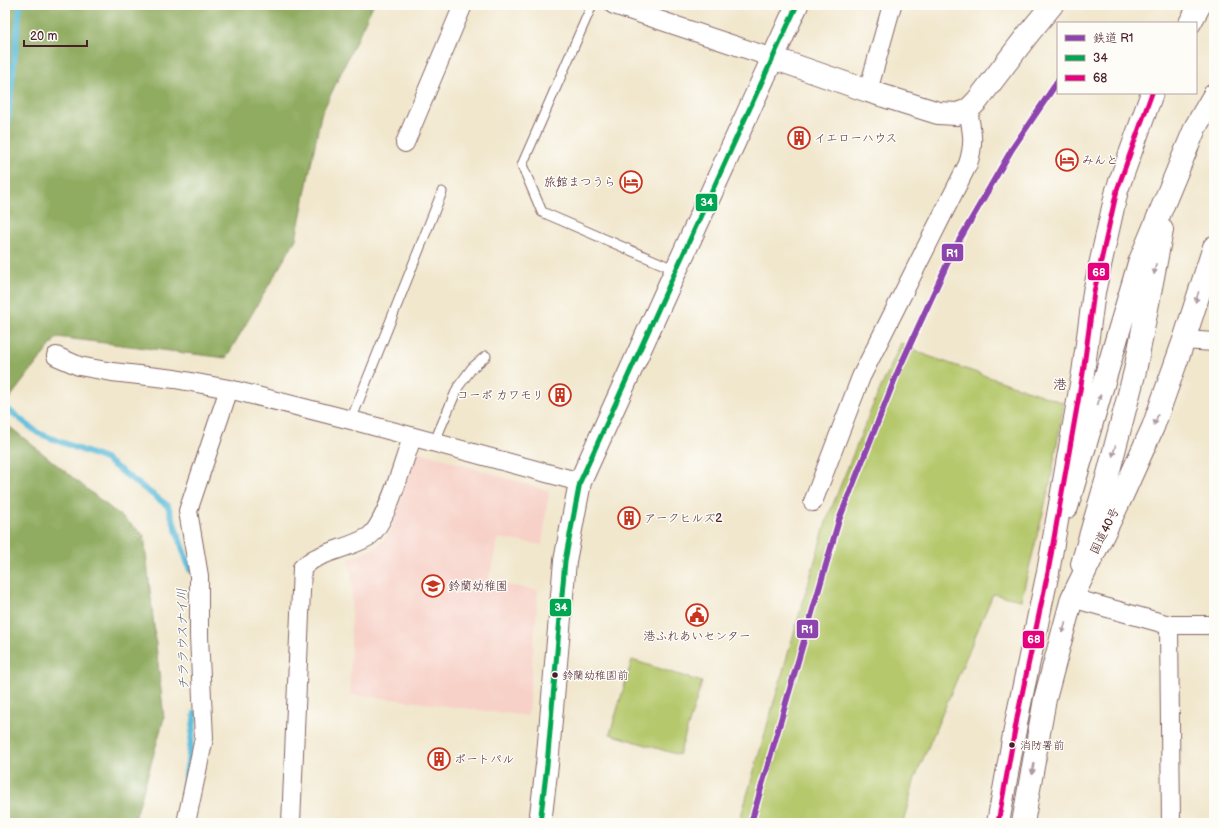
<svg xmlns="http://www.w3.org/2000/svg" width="1219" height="828" font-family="'Balsamiq Sans','Klee One',sans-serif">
	<rect width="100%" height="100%" fill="#fdfcf7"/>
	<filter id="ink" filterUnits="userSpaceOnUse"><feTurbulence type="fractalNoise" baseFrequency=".025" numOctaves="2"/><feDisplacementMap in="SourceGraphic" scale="8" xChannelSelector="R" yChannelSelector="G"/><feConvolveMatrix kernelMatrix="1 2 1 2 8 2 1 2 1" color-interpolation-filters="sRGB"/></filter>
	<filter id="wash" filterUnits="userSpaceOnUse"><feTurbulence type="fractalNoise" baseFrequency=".012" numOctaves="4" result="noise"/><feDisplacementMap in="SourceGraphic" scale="16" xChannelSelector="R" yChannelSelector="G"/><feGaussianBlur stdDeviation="0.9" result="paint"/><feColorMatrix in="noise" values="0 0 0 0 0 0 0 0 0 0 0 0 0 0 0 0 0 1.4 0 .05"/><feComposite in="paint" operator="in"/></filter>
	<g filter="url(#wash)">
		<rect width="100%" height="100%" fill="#f1e7cd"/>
		<path fill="#f7d1c8" d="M 417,451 L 549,491 L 542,545 L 498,538 L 488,582 L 538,590 L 528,716 L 350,694 L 352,578 L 349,559 L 374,549 L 382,542 L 390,530 Z"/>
		<path fill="#b5c86c" stroke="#80744c" d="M 901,343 L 928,356 L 1064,403 L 1050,484 L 1021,600 L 993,594 L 915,778 L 903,823 L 739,823 L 827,519 L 873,405 Z
			M 632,660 L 702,682 L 679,755 L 610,734 Z"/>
		<path fill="#90ac60" stroke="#6d6646" d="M 5,5 L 373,5 L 321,115 L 296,239 L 226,358 L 57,337 L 5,404 Z
			M 5,423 L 144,535 L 164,718 L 134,823 L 5,823 Z"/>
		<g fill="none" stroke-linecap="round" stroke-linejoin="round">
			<path stroke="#5dbcdb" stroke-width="6" d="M 5,149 L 20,5
				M 5,407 L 38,433 L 105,459 L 168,506 L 190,570
				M 184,789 L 195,713"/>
		</g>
	</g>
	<g filter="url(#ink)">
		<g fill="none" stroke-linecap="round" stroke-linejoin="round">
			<g stroke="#846564" stroke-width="11">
				<path id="service" d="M 592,5 L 522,165 L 542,212 L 676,270
					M 351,420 L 442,192
					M 434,443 L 458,387 L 472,368 L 486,356"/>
			</g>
			<g stroke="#846564" stroke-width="20">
				<path id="minor" d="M 614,5 L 773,58
					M 868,91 L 892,5
					M 405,143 L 463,5
					M 1184,340 L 1214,342
					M 56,356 L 79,366 L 112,372 L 175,379 L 229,389 L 351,420 L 580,482
					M 813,502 L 861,377 L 968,164 C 975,142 972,132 968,110
					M 1072,598 L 1169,625 L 1214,625
					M 1169,625 L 1171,823
					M 186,823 L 204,738 L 199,637 L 199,576 L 188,511 L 229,389
					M 291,823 L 302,568 C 306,565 310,561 314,559 C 331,550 351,547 368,537 C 386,526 404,459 412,438"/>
			</g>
			<g stroke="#846564" stroke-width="24">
				<path id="tertiary" d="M 773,58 L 868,91 L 938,113 L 957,114 L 968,110 L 977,101 L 1029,33 L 1052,5
					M 1067,507 L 1139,263 L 1196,126 L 1214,95
					M 1082,564 L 1107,478 L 1135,371 L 1162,230"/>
			</g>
			<g stroke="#846564" stroke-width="24">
				<path id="primary" d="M 540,823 L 547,765 L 565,561 L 580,482 L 676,270 L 797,5"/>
			</g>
			<g stroke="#846564" stroke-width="24">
				<path id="trunk" d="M 1190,23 L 1200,5
					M 998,823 L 1018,713 L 1048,572 L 1083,373 L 1094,292 L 1117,190 L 1152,93
					M 1023,823 L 1045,699 L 1072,598 L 1121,498 L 1153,427 L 1184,340 L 1214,247"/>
			</g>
			<use href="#service" stroke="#fff" stroke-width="9"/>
			<use href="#minor" stroke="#fff" stroke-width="18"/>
			<use href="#tertiary" stroke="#fff" stroke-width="22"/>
			<use href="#primary" stroke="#fff" stroke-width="22"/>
			<use href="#trunk" stroke="#fff" stroke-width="22"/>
			<g stroke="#fdfcf7" stroke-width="8">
				<path id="bus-1" d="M 540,823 L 547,765 L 565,561 L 580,482 L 676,270 L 797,5"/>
			</g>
			<g stroke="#fdfcf7" stroke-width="8">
				<path id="bus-2" d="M 998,823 L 1018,713 L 1048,572 L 1083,373 L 1094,292 L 1117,190 L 1152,93"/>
			</g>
			<use href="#bus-1" stroke="#00a651" stroke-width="5"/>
			<use href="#bus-2" stroke="#e5007d" stroke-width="5"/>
			<g stroke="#fdfcf7" stroke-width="9">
				<path id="rail-1" d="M 751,823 L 839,520 L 898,371 L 953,251 L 1012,149 L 1058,81"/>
			</g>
			<use href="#rail-1" stroke="#8e44ad" stroke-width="6"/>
		</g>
		<defs><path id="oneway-solid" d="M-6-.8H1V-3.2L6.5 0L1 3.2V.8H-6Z"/></defs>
		<g fill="#ae9aa0">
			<use href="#oneway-solid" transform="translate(1155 269) rotate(100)"/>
			<use href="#oneway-solid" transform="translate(1197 297) rotate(107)"/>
			<use href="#oneway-solid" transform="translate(1099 400) rotate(-74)"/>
			<use href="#oneway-solid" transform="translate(1156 420) rotate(110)"/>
			<use href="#oneway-solid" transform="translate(1114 451) rotate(105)"/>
			<use href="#oneway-solid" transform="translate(1064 628) rotate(105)"/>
			<use href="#oneway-solid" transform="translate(1033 769) rotate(100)"/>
		</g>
	</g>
	<defs>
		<g id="building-ring" transform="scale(1.15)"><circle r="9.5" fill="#fdfcf7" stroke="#c8321e" stroke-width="1.5"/><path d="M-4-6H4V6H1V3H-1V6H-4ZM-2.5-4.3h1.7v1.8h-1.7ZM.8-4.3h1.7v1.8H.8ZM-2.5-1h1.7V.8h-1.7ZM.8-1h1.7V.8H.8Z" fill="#c8321e"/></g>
		<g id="hotel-ring" transform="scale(1.15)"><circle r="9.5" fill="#fdfcf7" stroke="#c8321e" stroke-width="1.5"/><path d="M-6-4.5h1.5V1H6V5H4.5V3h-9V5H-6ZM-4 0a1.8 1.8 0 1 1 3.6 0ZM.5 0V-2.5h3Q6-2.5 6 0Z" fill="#c8321e"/></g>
		<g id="school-ring" transform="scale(1.15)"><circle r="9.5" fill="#fdfcf7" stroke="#c8321e" stroke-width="1.5"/><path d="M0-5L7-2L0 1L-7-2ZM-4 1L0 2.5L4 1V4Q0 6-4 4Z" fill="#c8321e"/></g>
		<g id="civic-ring" transform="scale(1.15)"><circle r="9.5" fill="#fdfcf7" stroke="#c8321e" stroke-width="1.5"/><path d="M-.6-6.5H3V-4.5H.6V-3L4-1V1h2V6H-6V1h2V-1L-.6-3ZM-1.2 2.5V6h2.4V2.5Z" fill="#c8321e"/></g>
	</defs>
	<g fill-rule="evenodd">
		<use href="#building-ring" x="799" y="138"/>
		<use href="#hotel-ring" x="1067" y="160"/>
		<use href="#hotel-ring" x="631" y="182"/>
		<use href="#building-ring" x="560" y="395"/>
		<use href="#building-ring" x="629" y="518"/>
		<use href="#school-ring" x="433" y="586"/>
		<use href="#civic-ring" x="697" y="615"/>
		<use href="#building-ring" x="439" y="759"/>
	</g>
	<g fill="#4a1f2b" stroke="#fdfcf7" stroke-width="1.5">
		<circle cx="555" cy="675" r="3.5"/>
		<circle cx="1012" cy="745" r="3.5"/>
	</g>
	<g text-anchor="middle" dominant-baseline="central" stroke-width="3" stroke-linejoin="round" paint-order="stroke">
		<g font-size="11" fill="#4a1f2b" stroke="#fdfcf7" text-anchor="start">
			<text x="562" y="675">鈴蘭幼稚園前</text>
			<text x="1020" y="745">消防署前</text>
		</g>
		<g font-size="12" fill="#4a1f2b" stroke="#fdfcf7" text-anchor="start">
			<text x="814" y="138">イエローハウス</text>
			<text x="1082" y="160">みんと</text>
			<text x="616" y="182" text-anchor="end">旅館まつうら</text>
			<text x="544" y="395" text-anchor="end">コーポ カワモリ</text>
			<text x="644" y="518">アークヒルズ2</text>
			<text x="448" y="586">鈴蘭幼稚園</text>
			<text x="697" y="636" text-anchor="middle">港ふれあいセンター</text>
			<text x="454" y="759">ポートパル</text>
		</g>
		<g font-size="12" fill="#4a1f2b" stroke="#fdfcf7">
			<text transform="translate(1105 531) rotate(-64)">国道40号</text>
		</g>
		<g font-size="13" font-style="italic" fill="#515669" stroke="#fdfcf7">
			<text transform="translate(183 639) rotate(-91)">チララウスナイ川</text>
		</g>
		<g font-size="14" fill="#4a1f2b" stroke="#fdfcf7">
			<text x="1060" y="384">港</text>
		</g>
	</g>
	<g stroke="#fdfcf7" stroke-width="1.5">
		<rect x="695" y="193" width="23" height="19" rx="4" fill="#00a651"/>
		<rect x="941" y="243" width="23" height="19" rx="4" fill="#8e44ad"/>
		<rect x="1087" y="262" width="23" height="19" rx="4" fill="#e5007d"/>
		<rect x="549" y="598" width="23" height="19" rx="4" fill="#00a651"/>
		<rect x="796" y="619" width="23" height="20" rx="4" fill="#8e44ad"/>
		<rect x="1022" y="630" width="23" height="19" rx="4" fill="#e5007d"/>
	</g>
	<g font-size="11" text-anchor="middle" font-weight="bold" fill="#fff">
		<text x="707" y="206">34</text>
		<text x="952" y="257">R1</text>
		<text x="1099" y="276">68</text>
		<text x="561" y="611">34</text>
		<text x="807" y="633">R1</text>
		<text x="1034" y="643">68</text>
	</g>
	<rect width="1219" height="828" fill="none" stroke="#fdfcf7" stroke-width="20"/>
	<rect x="1057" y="22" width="140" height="72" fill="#fdfcf7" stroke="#b5a4a5"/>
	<rect x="1065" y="35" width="20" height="6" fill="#8e44ad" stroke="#b5a4a5"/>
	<text x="1093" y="42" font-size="12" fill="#4a1f2b">鉄道 R1</text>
	<rect x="1065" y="55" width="20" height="6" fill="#00a651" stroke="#b5a4a5"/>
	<text x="1093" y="62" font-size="12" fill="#4a1f2b">34</text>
	<rect x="1065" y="75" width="20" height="6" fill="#e5007d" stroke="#b5a4a5"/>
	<text x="1093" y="82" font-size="12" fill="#4a1f2b">68</text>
	<path d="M24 40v6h63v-6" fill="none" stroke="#4a1f2b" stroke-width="2"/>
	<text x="30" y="40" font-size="12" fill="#4a1f2b" stroke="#fdfcf7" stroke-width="3" paint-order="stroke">20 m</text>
</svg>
